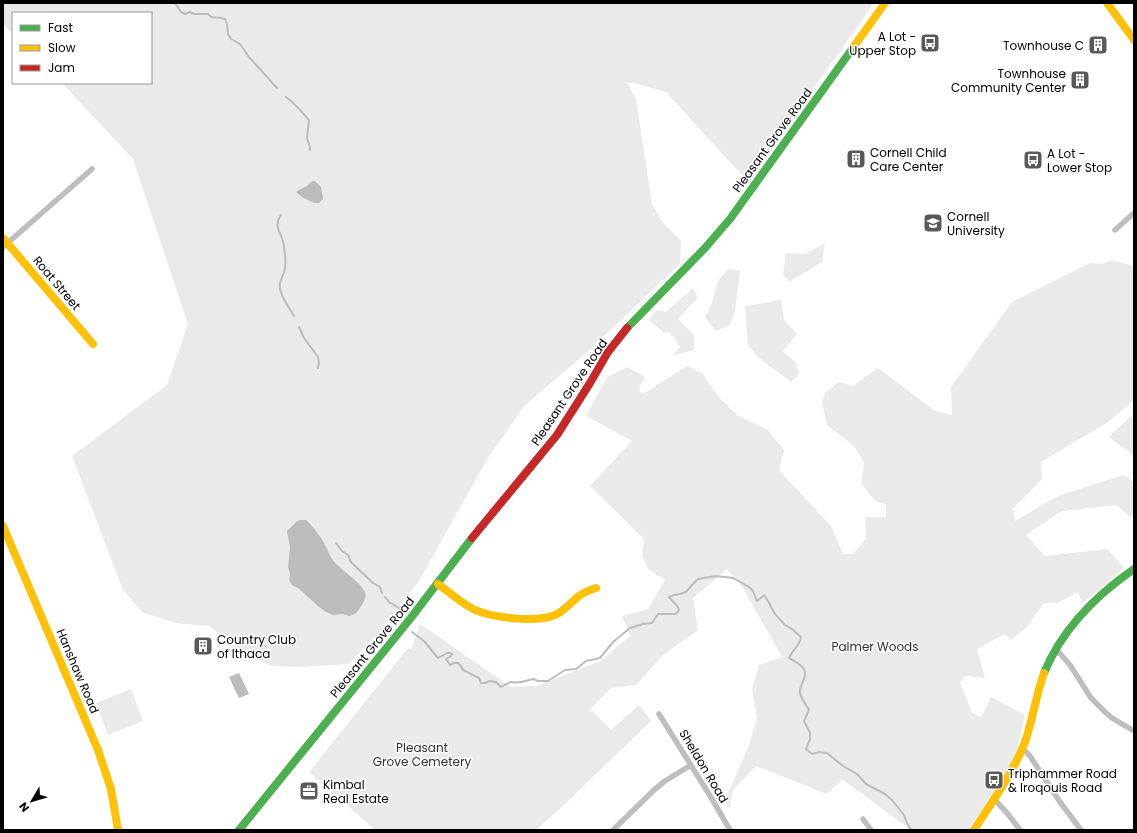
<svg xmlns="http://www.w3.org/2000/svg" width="1137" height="833" font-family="Poppins,sans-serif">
	<rect width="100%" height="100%" fill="#fff"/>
	<path fill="#eaeaea" d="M 3,3 L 874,3 L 766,155 L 744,177 L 728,160 L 666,92 L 634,83 L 627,83 L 636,99 L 652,204 L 664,224 L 681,241 L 680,264 L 585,354 L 525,405 L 489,456 L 419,581 L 382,629 L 349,664 L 301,667 L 272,666 L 246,655 L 209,626 L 175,623 L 158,617 L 143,613 L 123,590 L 72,456 L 167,385 L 188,324 L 133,159 L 62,83 L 151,83 L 151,13 L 13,13 L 13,34 L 3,24 Z
		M 825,243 L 822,262 L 789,282 L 783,274 L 786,253 L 805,254 Z
		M 1112,260 L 1134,266 L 1134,400 L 1108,422 L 1041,462 L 1042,479 L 1013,509 L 1015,521 L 1058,496 L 1123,475 L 1134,482 L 1134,512 L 1130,517 L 1117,505 L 1062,511 L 1026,535 L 1045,556 L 1107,549 L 1124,568 L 1082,604 L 1078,592 L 1058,603 L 1044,603 L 1027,627 L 1011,640 L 1005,634 L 977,649 L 985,678 L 966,676 L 960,682 L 972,713 L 981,717 L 991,697 L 1025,715 L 1014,763 L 968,830 L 911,830 L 842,779 L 827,794 L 756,766 L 732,791 L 730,808 L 724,802 L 748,748 L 757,718 L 752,689 L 759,665 L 782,657 L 743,588 L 727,569 L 693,598 L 698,630 L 662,656 L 636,685 L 611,688 L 588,711 L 593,712 L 611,730 L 639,705 L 651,721 L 566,803 L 536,830 L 375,830 L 309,772 L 408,648 L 411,650 L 420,624 L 511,687 L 537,686 L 600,661 L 630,636 L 622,616 L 648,609 L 665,580 L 648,569 L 642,555 L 644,539 L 590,486 L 632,441 L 586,416 L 607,377 L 627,367 L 645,377 L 638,390 L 643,394 L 687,366 L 702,373 L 718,396 L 737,415 L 768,430 L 784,450 L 779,470 L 831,526 L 843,554 L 853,554 L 866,539 L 865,517 L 886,517 L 886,504 L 875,501 L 861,483 L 864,463 L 854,446 L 827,425 L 822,402 L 825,393 L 839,382 L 853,386 L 878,368 L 935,411 L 952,415 L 951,387 L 1012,302 L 1090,263 L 1102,264 Z
		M 728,269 L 740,270 L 735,312 L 730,325 L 716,331 L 705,318 L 712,303 L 718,281 Z
		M 693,288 L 698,297 L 678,319 L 694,335 L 694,350 L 673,356 L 680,347 L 670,332 L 664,333 L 649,320 L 656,310 L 666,312 Z
		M 781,299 L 784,320 L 797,334 L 783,351 L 796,363 L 799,374 L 791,382 L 759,358 L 748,345 L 745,306 L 765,303 Z
		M 1134,413 L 1134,456 L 1109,437 Z
		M 131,689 L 143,721 L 108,735 L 96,703 Z"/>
	<path fill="#bcbcbc" d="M 312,181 L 315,181 L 321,187 L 322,192 L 323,199 L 319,203 L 314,203 L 302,197 L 296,192 L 299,190 L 307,186 Z
		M 300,520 L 306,520 C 313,526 321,537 325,545 C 328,549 329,555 332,559 C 340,570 360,581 365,592 C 368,598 359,610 355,614 C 354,614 350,616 349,616 L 342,614 L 333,615 L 326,612 L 319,607 L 298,588 L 292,585 L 289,580 L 290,574 L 288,567 L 290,548 L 287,531 L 296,522 Z
		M 239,673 L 249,694 L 239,698 L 229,677 Z"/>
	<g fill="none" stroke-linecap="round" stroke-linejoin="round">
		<path stroke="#bcbcbc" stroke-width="2" d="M 175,3 L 181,12 L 185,14 L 190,12 L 194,14 L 208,14 L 211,17 L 221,18 L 225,19 L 227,24 L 228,34 L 231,39 L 240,44 L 249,57 L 277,88
			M 286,97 C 293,102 303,113 309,120 L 307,138 L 310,147 L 310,150
			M 281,215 C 272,228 283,233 284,247 C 285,253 286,262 285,268 C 284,276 278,281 280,289 C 282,299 289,307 294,316
			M 299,327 L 304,338 L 318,357 L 319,362 L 318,368
			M 336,543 L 342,551 L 348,555 L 351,562 L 373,583 L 380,587 L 382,593
			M 385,597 L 389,602 L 399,608 L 400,612
			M 412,632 L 424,641 L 438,658 L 447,653 L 450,653 L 452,654 L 451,656 L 446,659 L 450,665 L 454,663 L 458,663 L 461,666 L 463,670 L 479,678 L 481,683 L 486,683 L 489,681 L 496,682 L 501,687 L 510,682 C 520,684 524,681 533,679 L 538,681 L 548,681 L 565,670 L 576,669 L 586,661 L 600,658 L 613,642 L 630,628 L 643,624 L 652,623 L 658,614 L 676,614 L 679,610 L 678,607 L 669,597 L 674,595 L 680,594 L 686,592 L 693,584 L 698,579 L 716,576 L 733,578 L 749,587 L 753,591 L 757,601 L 764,595 L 768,601 L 775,614 L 785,625 L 792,629 L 801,637 C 800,646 792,650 789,658 C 801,665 810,668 802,684 C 801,687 799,690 800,693 C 801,698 806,705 809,710 L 804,721 L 810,733 L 810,739 L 806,749 L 812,754 L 819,752 L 827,753 L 843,766 L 857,774 L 866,784 L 885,794 L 892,800 L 904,815 L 907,823 L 911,830"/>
		<path stroke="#bebebe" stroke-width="5.5" d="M 1115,230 L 1134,213
			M 3,247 L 92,169
			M 1056,649 L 1070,665 L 1091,698 L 1105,712 L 1112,718 L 1134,731
			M 659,714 L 712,799 L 730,830
			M 1022,748 L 1030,756 L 1060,802 L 1081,830
			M 994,799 L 1008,814 L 1020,830
			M 863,819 L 871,830
			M 613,830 L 654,790 L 665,781 L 691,765"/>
		<path stroke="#4caf50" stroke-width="8" d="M 627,328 L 705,248 L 730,219 L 855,45
			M 1044,673 C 1062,629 1095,596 1134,569
			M 239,830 L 410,619 L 472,538"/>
		<path stroke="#ffc107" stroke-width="8" d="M 1107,3 L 1134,40
			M 855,45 L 885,3
			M 3,238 L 93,344
			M 3,526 L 98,750 L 111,789 L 118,830
			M 438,584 C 449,592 461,603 473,609 C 492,618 536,623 555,615 C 565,611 571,602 579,596 C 584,592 590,590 596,588
			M 974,830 C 992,802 1013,773 1025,742 C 1033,719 1036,695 1044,673"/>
		<path stroke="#c62828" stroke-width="8" d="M 472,538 L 557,435 L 590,383 L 608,352 L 627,328"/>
	</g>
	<defs>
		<g id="bus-square" transform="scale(1)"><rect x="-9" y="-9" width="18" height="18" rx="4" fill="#595959" stroke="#fff"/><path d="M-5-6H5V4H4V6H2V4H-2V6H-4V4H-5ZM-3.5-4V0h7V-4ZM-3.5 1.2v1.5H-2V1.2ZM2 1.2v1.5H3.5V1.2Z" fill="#fff"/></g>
		<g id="building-square" transform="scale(1)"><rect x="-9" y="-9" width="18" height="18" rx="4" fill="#595959" stroke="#fff"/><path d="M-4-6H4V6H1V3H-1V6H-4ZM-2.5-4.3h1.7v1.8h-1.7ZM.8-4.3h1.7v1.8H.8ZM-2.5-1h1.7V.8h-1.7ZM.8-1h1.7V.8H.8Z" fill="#fff"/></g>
		<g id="university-square" transform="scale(1)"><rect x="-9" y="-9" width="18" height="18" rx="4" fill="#595959" stroke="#fff"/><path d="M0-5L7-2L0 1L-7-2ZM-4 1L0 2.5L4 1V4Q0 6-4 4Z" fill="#fff"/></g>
		<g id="office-square" transform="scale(1)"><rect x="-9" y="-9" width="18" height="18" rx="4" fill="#595959" stroke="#fff"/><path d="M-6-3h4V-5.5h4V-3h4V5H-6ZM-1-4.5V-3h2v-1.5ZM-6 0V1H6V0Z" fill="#fff"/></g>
	</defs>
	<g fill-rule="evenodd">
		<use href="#bus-square" x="930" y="43"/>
		<use href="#building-square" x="1098" y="45"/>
		<use href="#building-square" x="1080" y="80"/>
		<use href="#building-square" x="856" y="159"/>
		<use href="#bus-square" x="1033" y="160"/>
		<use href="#university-square" x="933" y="223"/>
		<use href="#building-square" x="203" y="646"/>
		<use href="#bus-square" x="994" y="780"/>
		<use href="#office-square" x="309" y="791"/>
	</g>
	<g text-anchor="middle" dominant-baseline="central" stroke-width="3" stroke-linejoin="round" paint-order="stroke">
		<g font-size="12" fill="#000" stroke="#fff" text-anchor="start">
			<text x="916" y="36" text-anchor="end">A Lot -<tspan x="916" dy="14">Upper Stop</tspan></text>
			<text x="1084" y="45" text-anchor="end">Townhouse C</text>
			<text x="1066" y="73" text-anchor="end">Townhouse<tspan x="1066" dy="14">Community Center</tspan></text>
			<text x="870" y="152">Cornell Child<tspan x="870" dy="14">Care Center</tspan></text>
			<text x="1047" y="153">A Lot -<tspan x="1047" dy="14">Lower Stop</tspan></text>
			<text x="947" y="216">Cornell<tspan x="947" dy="14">University</tspan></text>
			<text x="217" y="639">Country Club<tspan x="217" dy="14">of Ithaca</tspan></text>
			<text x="1008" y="773">Triphammer Road<tspan x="1008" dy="14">&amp; Iroqouis Road</tspan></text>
			<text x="323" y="784">Kimbal<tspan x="323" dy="14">Real Estate</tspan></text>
		</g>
		<g font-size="12" fill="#000" stroke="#fff">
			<text transform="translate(772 140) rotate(-54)">Pleasant Grove Road</text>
			<text transform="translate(57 283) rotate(50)">Roat Street</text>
			<text transform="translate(569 392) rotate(-56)">Pleasant Grove Road</text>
			<text transform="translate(372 647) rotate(-51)">Pleasant Grove Road</text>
			<text transform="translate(78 671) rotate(67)">Hanshaw Road</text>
			<text transform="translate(704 766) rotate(59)">Sheldon Road</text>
		</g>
		<g font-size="12" fill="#303030" stroke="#fff">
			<text x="875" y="646">Palmer Woods</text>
			<text x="422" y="747">Pleasant<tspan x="422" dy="14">Grove Cemetery</tspan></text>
		</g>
	</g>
	<rect width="1137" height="833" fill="none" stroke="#000000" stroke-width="8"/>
	<rect x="12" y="12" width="140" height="72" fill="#ffffff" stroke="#999999"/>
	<rect x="20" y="25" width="20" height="6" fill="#4caf50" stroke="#999999"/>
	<text x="48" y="32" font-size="12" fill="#000000">Fast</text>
	<rect x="20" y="45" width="20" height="6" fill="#ffc107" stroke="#999999"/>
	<text x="48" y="52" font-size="12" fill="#000000">Slow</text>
	<rect x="20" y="65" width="20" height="6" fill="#c62828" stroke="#999999"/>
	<text x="48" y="72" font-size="12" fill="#000000">Jam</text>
	<g transform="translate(32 801) rotate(232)" stroke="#ffffff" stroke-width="3" paint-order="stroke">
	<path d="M0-3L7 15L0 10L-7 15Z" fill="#000000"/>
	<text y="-6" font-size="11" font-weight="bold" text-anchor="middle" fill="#000000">N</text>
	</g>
</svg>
